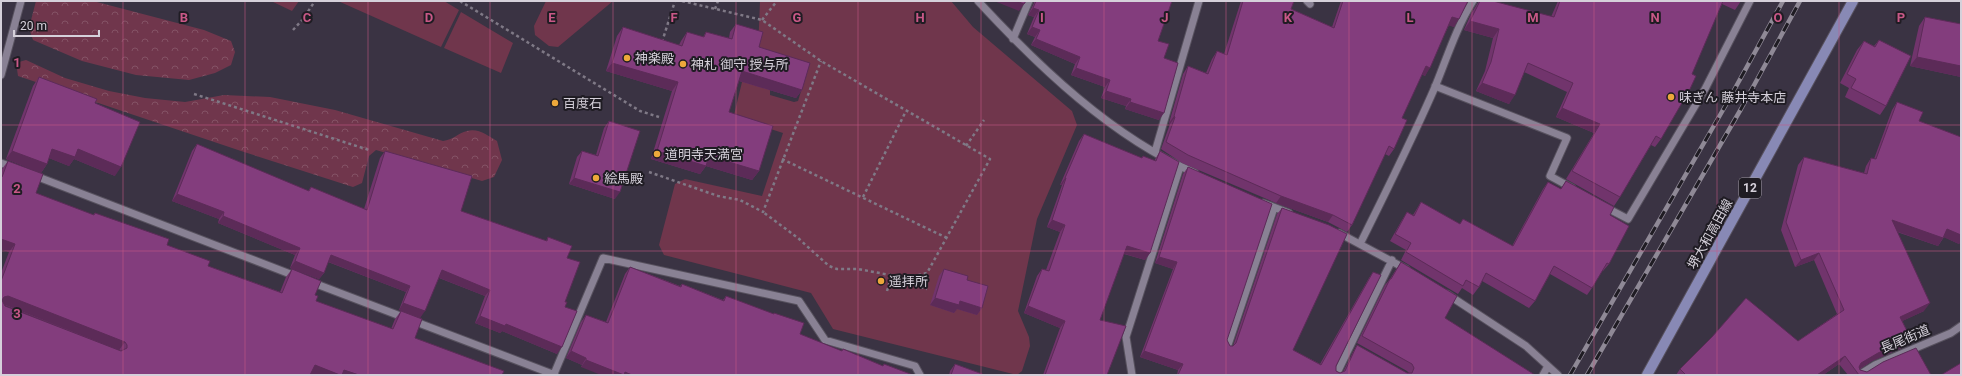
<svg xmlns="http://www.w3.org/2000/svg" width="1962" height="376" font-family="Roboto,'Noto Sans JP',sans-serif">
	<defs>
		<pattern id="forest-crowns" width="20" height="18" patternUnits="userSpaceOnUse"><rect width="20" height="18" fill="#70364c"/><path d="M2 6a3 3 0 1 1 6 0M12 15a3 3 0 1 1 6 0" fill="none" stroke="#845265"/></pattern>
	</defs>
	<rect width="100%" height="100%" fill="#3a3343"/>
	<path fill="url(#forest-crowns)" d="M 36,1 L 93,1 L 204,30 L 231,41 L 235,52 L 231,65 L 215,73 L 189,80 L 136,75 L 82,61 L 33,40 L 29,28 Z
		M 26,60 L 65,78 L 109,91 L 145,98 L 185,102 L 224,95 L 270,97 L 335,110 L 443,141 C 453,140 458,133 467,131 C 479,128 488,136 497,141 L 502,160 L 494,177 L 482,181 L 376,150 L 369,156 L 362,183 L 353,187 L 241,151 L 18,76 L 17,69 L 19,62 Z"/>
	<path fill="#70364c" d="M 271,1 L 299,1 L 292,11 Z
		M 338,1 L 444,1 L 459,10 L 441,47 Z
		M 546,1 L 613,1 L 558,47 L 549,46 L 535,35 L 534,26 Z
		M 760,1 L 951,1 L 973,27 L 1072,111 L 1077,125 L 1037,219 L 1018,311 L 1029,337 L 1030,346 L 1022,371 L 1017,375 L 833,329 L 811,293 L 664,255 L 659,245 L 675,184 L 685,179 L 762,196 L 783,133 L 737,118 L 734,115 L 742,82 L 747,80 L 770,87 L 770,95 L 794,102 L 798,101 L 807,72 L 758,51 Z
		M 461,12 L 513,43 L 501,73 L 444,48 Z"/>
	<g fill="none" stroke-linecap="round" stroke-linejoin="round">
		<g stroke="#57515e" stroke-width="9">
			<path id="minor" d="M 978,1 C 1039,67 1112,137 1195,173
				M 1307,1 L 1310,4
				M 1013,39 L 1029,1
				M 1,75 L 21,1
				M 1435,86 L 1567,138 L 1550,176 L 1572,188
				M 1155,152 L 1199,1
				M 1,163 L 14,168
				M 33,175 L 298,277
				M 1263,203 L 1289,213
				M 1605,207 L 1628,219 L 1705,89 L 1750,1
				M 1339,233 L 1406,269
				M 1360,244 C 1386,192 1412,140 1435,87 C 1447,58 1456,28 1473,1
				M 311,282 L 555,375
				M 1447,294 L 1526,346 L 1558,375
				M 1227,348 L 1274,208
				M 554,374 L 603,258 L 799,301 L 825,340 L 915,366 L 920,375
				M 1132,375 L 1126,337 L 1180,167
				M 1336,375 L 1392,260
				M 1543,375 L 1548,366
				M 1859,375 L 1875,365 L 1951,333 L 1961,326"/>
		</g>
		<g stroke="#57515e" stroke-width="12">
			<path id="major" d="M 1647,375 L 1853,1"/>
		</g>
		<path stroke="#7f7986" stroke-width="2.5" stroke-dasharray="3 3" stroke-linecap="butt" d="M 460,1 L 640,111 L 659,117
			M 682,1 L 762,20 L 821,61 L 990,159 L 927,273 L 906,278 L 858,269 L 837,269 L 829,266 L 798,238 L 763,212
			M 715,9 L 718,1
			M 762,20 L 777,1
			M 293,30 L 303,19 L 315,1
			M 662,42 L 675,1
			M 194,94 L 369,150
			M 966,146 L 984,120
			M 782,159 L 947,238
			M 649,172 L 718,196 L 740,200 L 763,212 L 821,61
			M 863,197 L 906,111
			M 909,284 L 927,289
			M 887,291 L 892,275"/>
		<use href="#minor" stroke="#898194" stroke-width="7"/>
		<use href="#major" stroke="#8889b5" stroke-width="10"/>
		<g stroke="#8f8996" stroke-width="4.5">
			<path id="rail" d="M 1570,375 L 1727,103 L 1783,1
				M 1587,375 L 1741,109 L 1800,1"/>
		</g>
		<use href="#rail" stroke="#1f1c23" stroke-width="3" stroke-dasharray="9" stroke-linecap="butt"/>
	</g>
	<path fill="#71346c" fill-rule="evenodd" d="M 1033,1 L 1172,1 L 1158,41 L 1164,58 L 1159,120 L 1125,109 L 1126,106 L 1101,98 L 1105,87 L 1071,75 L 1075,64 L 1031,45 L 1035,37 L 1027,34 L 1034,17 L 1028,15 L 1034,3 Z
		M 1241,1 L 1294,1 L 1291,9 L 1332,27 L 1341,1 L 1468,1 L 1454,27 L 1449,25 L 1425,76 L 1422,74 L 1402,118 L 1394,149 L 1389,156 L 1385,154 L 1352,225 L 1347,232 L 1328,222 L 1276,203 L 1182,163 L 1161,149 L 1170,124 L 1169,123 L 1183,74 L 1188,66 L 1206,73 L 1212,59 L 1217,51 L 1224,54 Z
		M 1479,1 L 1551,17 L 1558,1 L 1741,1 L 1735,10 L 1722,4 L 1661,139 L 1655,147 L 1651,145 L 1620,197 L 1614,206 L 1566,179 L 1594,133 L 1556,117 L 1567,92 L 1524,72 L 1509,104 L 1476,91 L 1485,71 L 1493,38 L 1464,30 L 1471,14 Z
		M 1925,17 L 1961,24 L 1961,77 L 1910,66 L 1919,26 Z
		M 736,24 L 802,90 L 796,98 L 739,81 L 729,112 L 759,171 L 752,180 L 706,166 L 700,174 L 651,159 L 672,91 L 606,71 L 617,36 L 623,27 L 679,45 L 681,41 L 687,32 L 703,37 L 706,32 L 729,38 L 730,32 Z
		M 1879,40 L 1886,106 L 1880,115 L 1845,97 L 1849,88 L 1840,83 L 1857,50 L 1864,41 L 1874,46 Z
		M 39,77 L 95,103 L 115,176 L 74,159 L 69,166 L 49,158 L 47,164 L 41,173 L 6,159 L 33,86 Z
		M 1897,102 L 1919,121 L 1961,137 L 1961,241 L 1959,244 L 1944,237 L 1938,246 L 1897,232 L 1924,311 L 1902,321 L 1911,339 L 1906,346 L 1872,361 L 1860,369 L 1860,370 L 1867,372 L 1931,375 L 1848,375 L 1839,364 L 1823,375 L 1676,375 L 1680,369 L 1798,341 L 1837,314 L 1814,260 L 1795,267 L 1781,230 L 1798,165 L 1804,157 L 1864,173 L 1866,166 L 1871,158 L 1874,159 L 1892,110 Z
		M 609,121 L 615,199 L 569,184 L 577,157 L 582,151 L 596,155 L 604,128 Z
		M 1084,134 L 1142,158 L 1143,156 L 1154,161 L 1160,151 L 1150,253 L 1145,260 L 1124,254 L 1100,320 L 1107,375 L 1043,375 L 1060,328 L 1024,313 L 1037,276 L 1042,269 L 1046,270 L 1060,232 L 1047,227 L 1062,185 L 1060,185 L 1079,141 Z
		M 197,144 L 308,191 L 311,187 L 364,209 L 380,158 L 385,151 L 461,211 L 546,241 L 548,237 L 567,258 L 565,307 L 557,354 L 502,331 L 500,333 L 475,323 L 485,296 L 439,278 L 420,318 L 399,310 L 406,292 L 328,262 L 324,273 L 319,279 L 290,268 L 295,255 L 218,223 L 219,219 L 172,201 L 192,151 Z
		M 8,161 L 36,193 L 93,215 L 95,213 L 167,245 L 208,266 L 280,292 L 286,277 L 292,269 L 315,295 L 316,301 L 391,329 L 395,319 L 401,311 L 422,319 L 311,374 L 1,375 L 1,273 L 9,252 L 1,249 L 1,172 L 2,169 ZM 4,305 L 119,350 L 120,350 L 5,306 Z
		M 1188,167 L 1227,340 L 1230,346 L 1233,346 L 1277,214 L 1282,208 L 1293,350 L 1320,364 L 1369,278 L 1373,272 L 1336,366 L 1336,371 L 1340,373 L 1343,372 L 1353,352 L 1357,345 L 1407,373 L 1409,373 L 1407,371 L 1357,343 L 1385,285 L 1390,279 L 1401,262 L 1445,318 L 1535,375 L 1177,375 L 1178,370 L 1140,357 L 1173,269 L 1155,263 L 1183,174 Z
		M 1566,181 L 1610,215 L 1609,264 L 1603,271 L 1602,270 L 1592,288 L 1587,295 L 1550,274 L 1535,301 L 1529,308 L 1482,281 L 1479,287 L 1473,295 L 1462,288 L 1458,294 L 1401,260 L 1406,250 L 1390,241 L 1402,220 L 1407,212 L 1413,215 L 1421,202 L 1460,224 L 1463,219 L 1512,246 L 1543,189 L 1548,182 L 1561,189 Z
		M 630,267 L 680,286 L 682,284 L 723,300 L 726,296 L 773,314 L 774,313 L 800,334 L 841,351 L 843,349 L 883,366 L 884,364 L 913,375 L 581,367 L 582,365 L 566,358 L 581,322 L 586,315 L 606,322 L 625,274 Z
		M 944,269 L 967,280 L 982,308 L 977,315 L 957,309 L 954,313 L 930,305 L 939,276 Z
		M 955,364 L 985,375 L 949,375 L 950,371 Z"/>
	<path fill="#5c2b58" d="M 994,1 L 1016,1 L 1024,4 L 1019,11 Z
		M 1033,8 L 1039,10 L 1034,17 L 1028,15 Z
		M 1452,17 L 1459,19 L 1454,27 L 1447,25 Z
		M 1470,21 L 1499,29 L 1493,38 L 1464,30 Z
		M 1032,27 L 1040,30 L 1035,37 L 1027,34 Z
		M 1036,39 L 1080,57 L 1075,64 L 1031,45 Z
		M 1917,57 L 1961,66 L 1961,77 L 1910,66 Z
		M 612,63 L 678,82 L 672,91 L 606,71 Z
		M 1426,66 L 1430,68 L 1425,76 L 1420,74 Z
		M 1076,68 L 1110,80 L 1105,87 L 1071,75 Z
		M 742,71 L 802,90 L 796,98 L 736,80 Z
		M 1482,83 L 1515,95 L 1509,104 L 1476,91 Z
		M 1106,91 L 1131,99 L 1126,106 L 1101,98 Z
		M 1130,102 L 1164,113 L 1159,120 L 1125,109 Z
		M 1562,108 L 1600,124 L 1594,133 L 1556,117 Z
		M 1174,116 L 1175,117 L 1170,124 L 1169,123 Z
		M 52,149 L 78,149 L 121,167 L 115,176 L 74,159 L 69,166 L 46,157 Z
		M 12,151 L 47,164 L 41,173 L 6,159 Z
		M 657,151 L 709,156 L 759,171 L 752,180 L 706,166 L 700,174 L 651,159 Z
		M 574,178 L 620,192 L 615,199 L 569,184 Z
		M 1065,178 L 1066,178 L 1062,185 L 1060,185 Z
		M 177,194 L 224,212 L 219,219 L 172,201 Z
		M 1281,196 L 1333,215 L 1328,222 L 1276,203 Z
		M 223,216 L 300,248 L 295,255 L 218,223 Z
		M 1052,220 L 1065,225 L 1060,232 L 1047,227 Z
		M 1892,220 L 1943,238 L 1938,246 L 1887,228 Z
		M 1947,229 L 1961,235 L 1961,241 L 1959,244 L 1941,236 Z
		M 1,239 L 15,244 L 9,252 L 1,249 Z
		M 1127,246 L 1150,253 L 1145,260 L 1122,253 Z
		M 1819,253 L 1814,260 L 1795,267 L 1801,260 Z
		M 331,255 L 410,286 L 406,292 L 326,261 Z
		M 1159,257 L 1177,262 L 1173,269 L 1155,263 Z
		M 295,261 L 324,273 L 319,279 L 290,268 Z
		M 442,270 L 490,290 L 485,296 L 437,277 Z
		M 8,296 L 125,342 L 119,350 L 3,304 L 1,301 L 4,297 Z
		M 935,298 L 960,301 L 982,308 L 977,315 L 957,309 L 954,313 L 930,305 Z
		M 403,303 L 425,311 L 420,318 L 399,310 Z
		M 1930,303 L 1924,311 L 1894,325 L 1900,317 Z
		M 1028,306 L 1065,321 L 1060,328 L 1024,313 Z
		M 480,316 L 506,324 L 562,347 L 557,354 L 502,331 L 500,333 L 475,323 Z
		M 1911,339 L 1906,346 L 1872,361 L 1856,371 L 1861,363 L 1878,353 Z
		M 571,351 L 586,358 L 582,365 L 566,358 Z
		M 1144,351 L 1183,364 L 1178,370 L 1140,357 Z
		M 1845,356 L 1839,364 L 1823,375 L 1817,375 Z
		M 586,360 L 625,372 L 632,375 L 601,375 L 581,367 Z
		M 315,365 L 340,375 L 313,375 L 309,373 Z
		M 344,370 L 359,375 L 341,375 Z"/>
	<path fill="#833d7d" stroke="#5c2b58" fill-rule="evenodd" d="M 1016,1 L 1026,1 L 1024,4 Z
		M 1036,1 L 1172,1 L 1158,41 L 1169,44 L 1164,58 L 1178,63 L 1164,113 L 1130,102 L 1131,99 L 1106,91 L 1110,80 L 1076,68 L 1080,57 L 1036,39 L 1040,30 L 1032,27 L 1039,10 L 1033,8 Z
		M 1243,1 L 1294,1 L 1291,9 L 1334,28 L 1343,1 L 1468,1 L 1459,19 L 1452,17 L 1430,68 L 1426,66 L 1402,118 L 1407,120 L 1394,149 L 1389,146 L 1352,225 L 1333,215 L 1281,196 L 1188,155 L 1166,142 L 1175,117 L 1174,116 L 1188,66 L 1208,74 L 1217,51 L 1227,55 Z
		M 1480,1 L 1493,1 L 1554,17 L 1560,1 L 1723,1 L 1692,74 L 1696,76 L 1690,89 L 1661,139 L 1656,136 L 1620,197 L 1572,171 L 1600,124 L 1562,108 L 1573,83 L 1528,63 L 1515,95 L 1482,83 L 1491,62 L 1499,29 L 1470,21 Z
		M 1925,17 L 1961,24 L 1961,66 L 1917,57 Z
		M 736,24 L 763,32 L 759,47 L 810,63 L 802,90 L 742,71 L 729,112 L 773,126 L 759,171 L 709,156 L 706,166 L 657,151 L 678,82 L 612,63 L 623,27 L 682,46 L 687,32 L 704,37 L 706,32 L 732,39 Z
		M 1879,40 L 1911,56 L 1886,106 L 1851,88 L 1856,79 L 1847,74 L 1864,41 L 1875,47 Z
		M 39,77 L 97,99 L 95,103 L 140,122 L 121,167 L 78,149 L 75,157 L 52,149 L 47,164 L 12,151 Z
		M 1897,102 L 1923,112 L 1919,121 L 1961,137 L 1961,235 L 1947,229 L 1943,238 L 1892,220 L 1930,303 L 1900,317 L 1911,339 L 1878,353 L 1861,363 L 1859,367 L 1860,370 L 1867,372 L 1883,362 L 1916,348 L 1931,375 L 1859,375 L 1845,356 L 1817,375 L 1686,375 L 1680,369 L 1712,337 L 1746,298 L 1798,341 L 1844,310 L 1819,253 L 1801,260 L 1786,222 L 1804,157 L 1867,174 L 1871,158 L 1876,159 Z
		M 609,121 L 640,131 L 620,192 L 574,178 L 582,151 L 598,156 Z
		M 1084,134 L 1142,158 L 1143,156 L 1156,161 L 1160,151 L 1179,162 L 1150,253 L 1127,246 L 1100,320 L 1126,326 L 1107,375 L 1045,375 L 1065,321 L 1028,306 L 1042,269 L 1049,271 L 1065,225 L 1052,220 L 1066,178 L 1065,178 Z
		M 197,144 L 309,191 L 311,187 L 367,210 L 385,151 L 472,176 L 461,211 L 547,241 L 548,237 L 572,246 L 567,258 L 580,262 L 565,302 L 567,302 L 565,307 L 577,311 L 562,347 L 506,324 L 505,326 L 480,316 L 490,290 L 442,270 L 425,311 L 403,303 L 410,286 L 331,255 L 324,273 L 295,261 L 300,248 L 223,216 L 224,212 L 177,194 Z
		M 8,161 L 43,174 L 36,193 L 94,215 L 95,213 L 169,239 L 167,245 L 210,261 L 208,266 L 282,293 L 292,269 L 321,281 L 315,295 L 318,296 L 316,301 L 393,329 L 401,311 L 422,319 L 415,338 L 504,371 L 502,375 L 359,375 L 344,370 L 342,375 L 340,375 L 315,365 L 310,375 L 1,375 L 1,281 L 15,244 L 1,239 L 1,177 L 2,177 ZM 8,296 L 125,342 L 127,345 L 127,348 L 121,351 L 5,306 L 2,300 L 4,297 Z
		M 1188,167 L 1272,204 L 1227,340 L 1230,346 L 1233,346 L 1236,343 L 1282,208 L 1329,225 L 1347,234 L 1293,350 L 1321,365 L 1373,272 L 1381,275 L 1336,366 L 1336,371 L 1340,373 L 1345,371 L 1357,345 L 1407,373 L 1412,373 L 1414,368 L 1412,364 L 1362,336 L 1390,279 L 1391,279 L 1401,262 L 1457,296 L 1445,318 L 1535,375 L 1178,375 L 1183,364 L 1144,351 L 1177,262 L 1159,257 Z
		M 1566,181 L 1614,207 L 1610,215 L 1629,226 L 1609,264 L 1607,263 L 1592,288 L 1554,266 L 1535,301 L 1486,273 L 1479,287 L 1466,280 L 1463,286 L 1406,252 L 1411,243 L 1395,234 L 1407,212 L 1414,216 L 1421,202 L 1460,224 L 1463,219 L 1513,246 L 1548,182 L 1561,189 Z
		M 630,267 L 681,287 L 682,284 L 724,301 L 726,296 L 774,314 L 774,313 L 804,323 L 800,334 L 842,351 L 843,349 L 883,366 L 884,364 L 913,375 L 632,375 L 625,372 L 624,375 L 586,360 L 586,358 L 571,351 L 586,315 L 608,323 Z
		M 944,269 L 968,276 L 967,280 L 988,286 L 982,308 L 960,301 L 959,305 L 935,298 Z
		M 1961,363 L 1961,375 L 1941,375 Z
		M 955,364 L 985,375 L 951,375 Z"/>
	<path fill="none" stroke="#c95887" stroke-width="1" stroke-opacity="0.55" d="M 123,1 L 123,375M 245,1 L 245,375M 368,1 L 368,375M 490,1 L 490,375M 613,1 L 613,375M 736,1 L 736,375M 858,1 L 858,375M 981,1 L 981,375M 1104,1 L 1104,375M 1226,1 L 1226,375M 1349,1 L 1349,375M 1472,1 L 1472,375M 1594,1 L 1594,375M 1717,1 L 1717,375M 1839,1 L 1839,375M 1,125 L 1961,125M 1,251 L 1961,251"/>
	<g fill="#eda83b" stroke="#1f1c23" stroke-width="1.5">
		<circle cx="627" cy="58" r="4"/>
		<circle cx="683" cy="64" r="4"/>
		<circle cx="1671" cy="97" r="4"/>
		<circle cx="555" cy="103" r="4"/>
		<circle cx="657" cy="154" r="4"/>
		<circle cx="596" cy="178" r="4"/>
		<circle cx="881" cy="281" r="4"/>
	</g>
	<g text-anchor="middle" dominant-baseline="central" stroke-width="4" stroke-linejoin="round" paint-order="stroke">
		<rect fill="#1f1c23" stroke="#9e9aa3" stroke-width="1" x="1739" y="178" width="22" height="20" rx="3"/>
		<g font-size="12" font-weight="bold" fill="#d5d0da">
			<text x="1750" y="188">12</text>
		</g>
		<g font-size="13" fill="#d5d0da" stroke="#1f1c23" text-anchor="start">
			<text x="635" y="58">神楽殿</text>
			<text x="691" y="64">神札 御守 授与所</text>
			<text x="1679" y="97">味ぎん 藤井寺本店</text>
			<text x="563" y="103">百度石</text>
			<text x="665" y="154">道明寺天満宮</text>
			<text x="604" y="178">絵馬殿</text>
			<text x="889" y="281">遥拝所</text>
		</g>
		<g font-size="13" fill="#d5d0da" stroke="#1f1c23">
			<text transform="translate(1710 234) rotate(-61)">堺大和高田線</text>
			<text transform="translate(1905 339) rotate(-23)">長尾街道</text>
		</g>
	</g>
	<g font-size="13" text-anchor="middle" font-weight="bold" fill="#c95887" stroke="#1f1c23" stroke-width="4" stroke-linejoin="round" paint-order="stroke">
		<text x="184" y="22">B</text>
		<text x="307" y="22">C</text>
		<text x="429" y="22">D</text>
		<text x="552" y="22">E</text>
		<text x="674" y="22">F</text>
		<text x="797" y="22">G</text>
		<text x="920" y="22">H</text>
		<text x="1042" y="22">I</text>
		<text x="1165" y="22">J</text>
		<text x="1288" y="22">K</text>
		<text x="1410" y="22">L</text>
		<text x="1533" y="22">M</text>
		<text x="1655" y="22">N</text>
		<text x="1778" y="22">O</text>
		<text x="1901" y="22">P</text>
		<text x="17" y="67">1</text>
		<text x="17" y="193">2</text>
		<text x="17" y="318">3</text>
	</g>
	<rect width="1962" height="376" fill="none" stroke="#d5d0da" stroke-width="4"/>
	<path d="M14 30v6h85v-6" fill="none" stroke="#d5d0da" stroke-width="2"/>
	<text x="20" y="30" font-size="12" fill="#d5d0da" stroke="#1f1c23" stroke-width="3" paint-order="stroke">20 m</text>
</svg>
